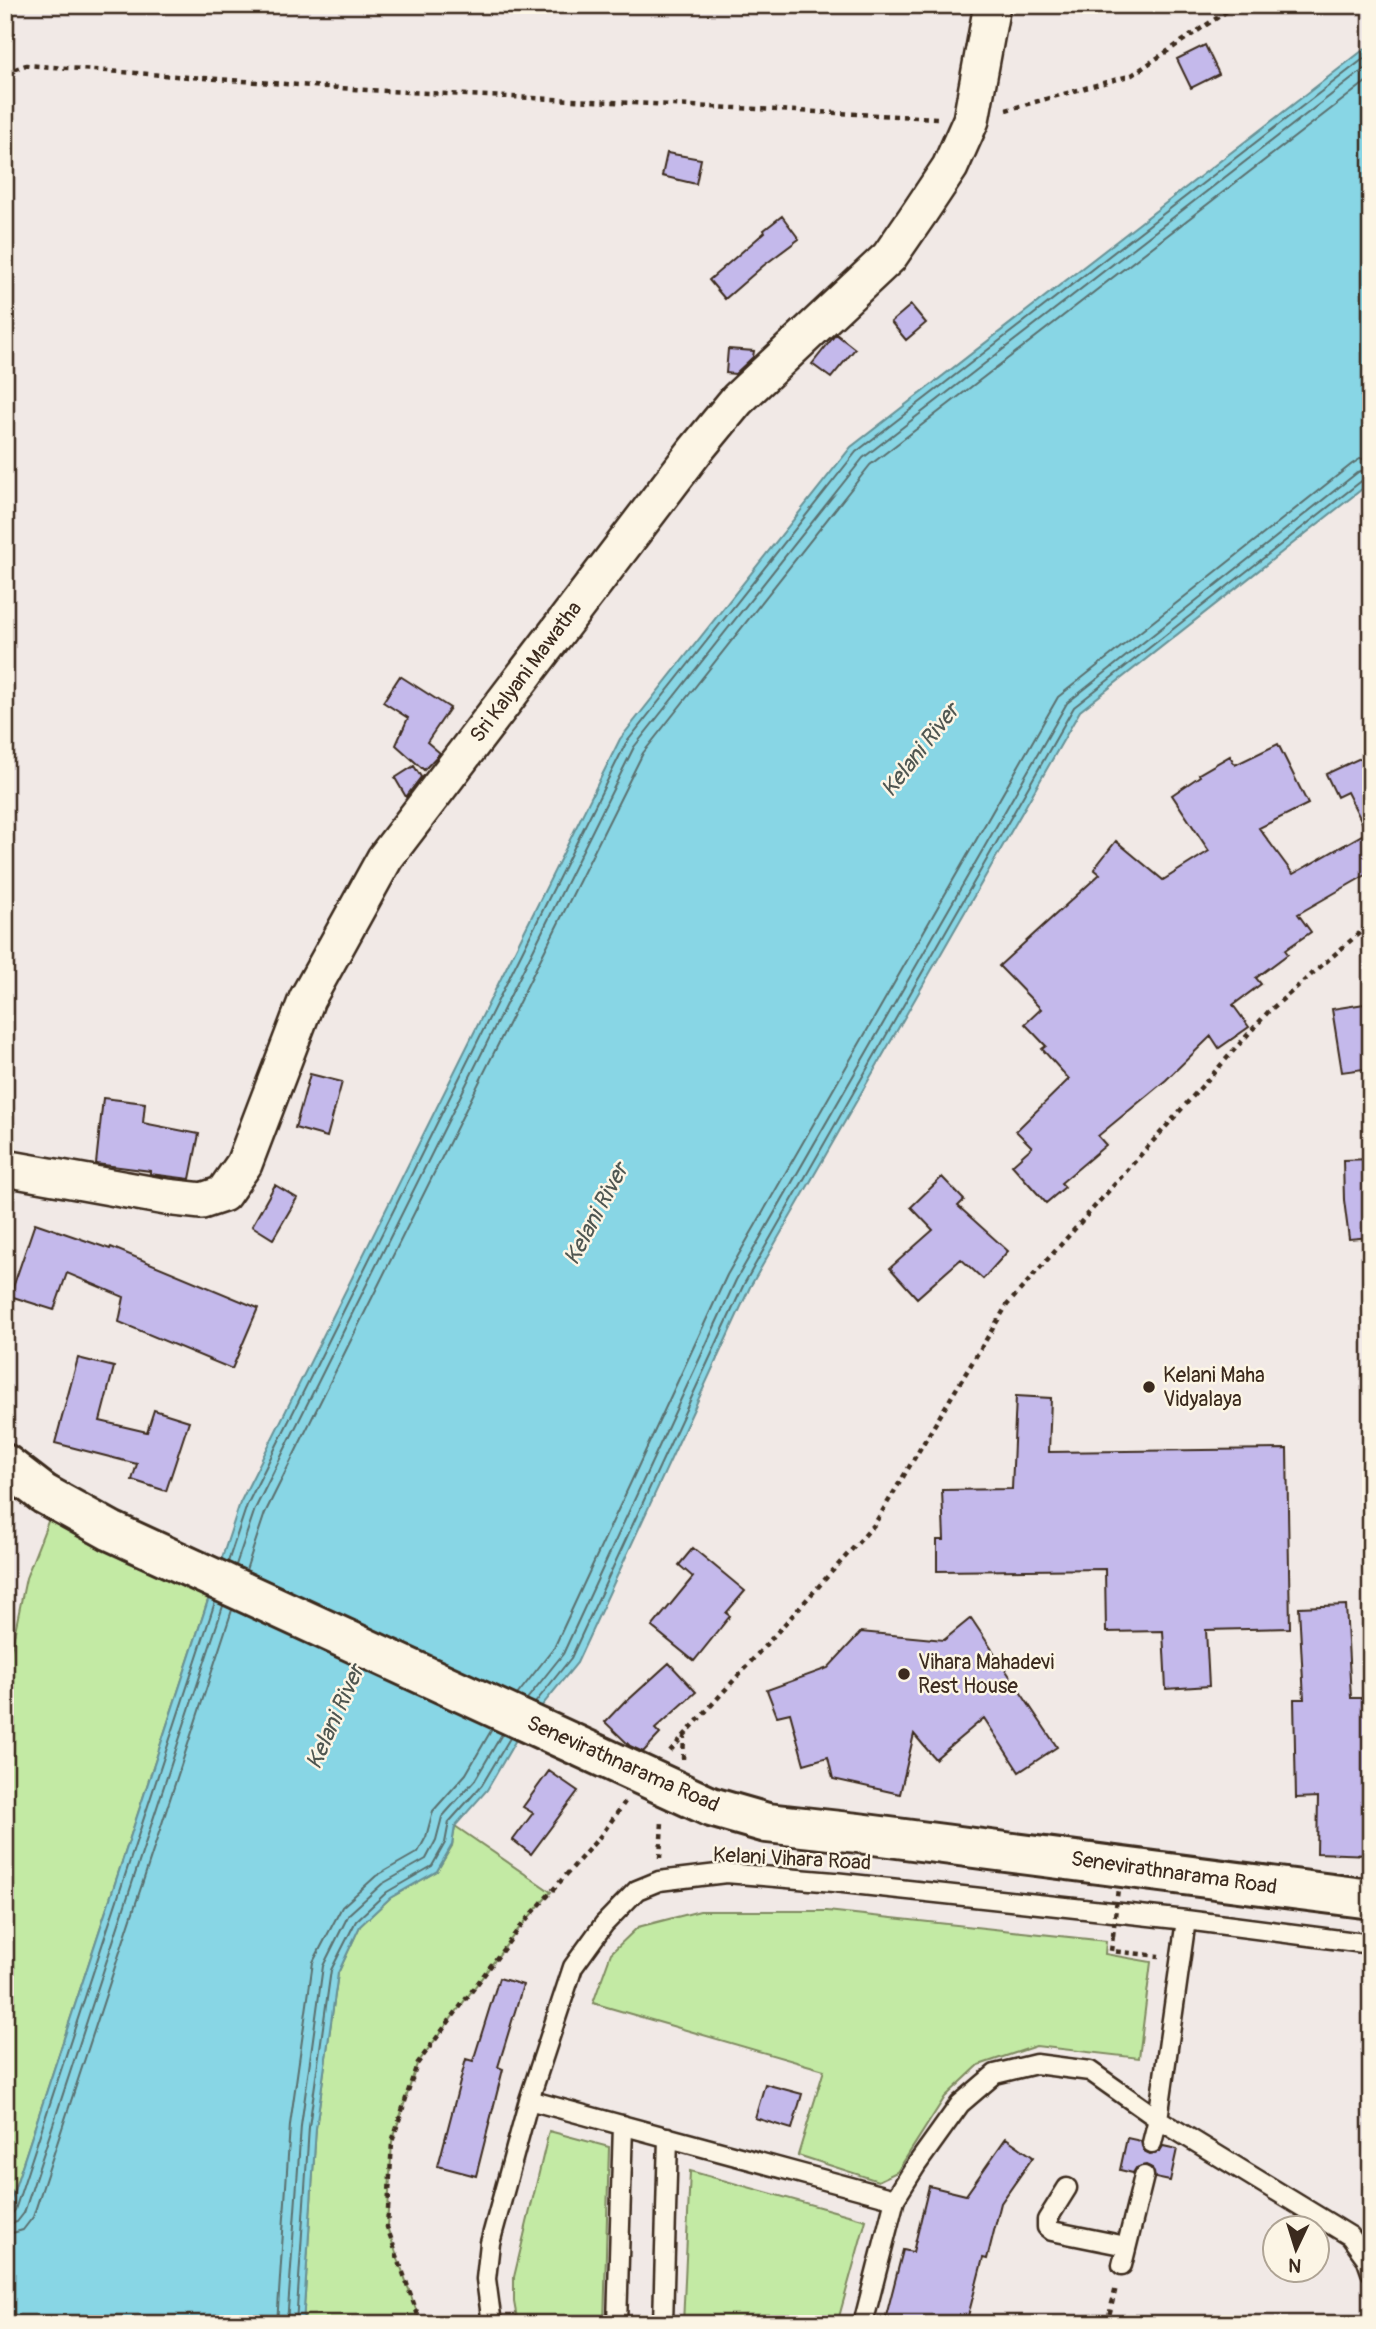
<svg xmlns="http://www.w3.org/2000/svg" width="1376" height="2329" font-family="Pangolin,sans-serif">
	<rect width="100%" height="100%" fill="#f1e9e6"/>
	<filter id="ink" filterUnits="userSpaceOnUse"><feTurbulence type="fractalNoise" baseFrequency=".0143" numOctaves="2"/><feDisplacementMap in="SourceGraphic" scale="14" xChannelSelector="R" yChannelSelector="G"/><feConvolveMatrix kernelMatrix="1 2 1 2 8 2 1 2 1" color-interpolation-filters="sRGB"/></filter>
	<g filter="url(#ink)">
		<path fill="#c3eaa4" stroke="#7f8a61" stroke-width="2" d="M 49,1519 L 126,1561 L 209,1597 L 5,2218 L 5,1679 L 26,1578 Z
			M 455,1826 L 551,1892 L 517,1931 L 417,2064 L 392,2142 L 387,2227 L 421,2324 L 303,2324 L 316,2128 L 338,1973 L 360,1926 L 390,1898 L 437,1871 L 452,1846 Z
			M 700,1911 L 827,1911 L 1106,1941 L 1105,1954 L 1151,1962 L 1139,2058 L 1036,2046 L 979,2065 L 945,2097 L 897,2172 L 878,2181 L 798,2155 L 824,2070 L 593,2003 L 611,1953 L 638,1927 Z
			M 549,2131 L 609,2147 L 604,2324 L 518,2324 L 514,2302 L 514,2277 Z
			M 690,2171 L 866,2220 L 837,2324 L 683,2324 Z"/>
		<path fill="#88d6e5" stroke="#699195" stroke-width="2" d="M 1371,44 L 1371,482 L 1080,711 L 750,1287 L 577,1663 L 521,1731 L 487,1790 L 455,1826 L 452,1845 L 437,1871 L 390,1898 L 360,1926 L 338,1973 L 316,2128 L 303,2324 L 5,2324 L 5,2218 L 240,1503 L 620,739 L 851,447 Z"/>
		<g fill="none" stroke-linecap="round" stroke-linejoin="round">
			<path stroke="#5a6f6e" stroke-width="2" d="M 228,1562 L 247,1505 L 626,743 L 856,452 L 1371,53
				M 236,1565 L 255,1509 L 634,747 L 863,458 L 1371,64
				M 246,1570 L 265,1513 L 643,753 L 870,465 L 1371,78
				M 517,1695 L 554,1648 L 727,1275 L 1058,697 L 1352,464 L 1360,459 L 1371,458
				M 527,1699 L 563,1654 L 736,1280 L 1067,703 L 1358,472 L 1371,468
				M 535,1703 L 571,1658 L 744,1284 L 1074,707 L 1364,479 L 1371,477
				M 5,2216 L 11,2215 L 15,2210 L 215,1602
				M 5,2225 L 17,2222 L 24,2213 L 223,1606
				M 5,2235 L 23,2230 L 33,2217 L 232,1610
				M 277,2324 L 290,2125 L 313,1962 L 342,1907 L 376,1876 L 418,1852 L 426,1837 L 433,1811 L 466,1774 L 492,1729
				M 287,2324 L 301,2126 L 323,1966 L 349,1914 L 382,1884 L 426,1859 L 436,1840 L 442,1817 L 475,1780 L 502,1734
				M 296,2324 L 309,2127 L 331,1970 L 356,1921 L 387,1892 L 432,1866 L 445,1843 L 449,1822 L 482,1785 L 510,1738"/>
		</g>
		<path fill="#c4b9eb" stroke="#3b2a1e" stroke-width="2" d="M 1205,45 L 1219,74 L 1191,88 L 1177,59 Z
			M 667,153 L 701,159 L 696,184 L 662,176 Z
			M 782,216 L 799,239 L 763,266 L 725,299 L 709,280 L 765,232 L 764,230 Z
			M 911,305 L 926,323 L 906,340 L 891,322 Z
			M 836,334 L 855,349 L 831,378 L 812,364 Z
			M 728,349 L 754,351 L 753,357 L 735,374 L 726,373 Z
			M 400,676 L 450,708 L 427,742 L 440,753 L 424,770 L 396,745 L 408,718 L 383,702 Z
			M 1278,744 L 1308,804 L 1259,828 L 1293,874 L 1367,832 L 1347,792 L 1337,797 L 1326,774 L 1371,753 L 1371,872 L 1298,914 L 1311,932 L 1285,950 L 1288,954 L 1256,978 L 1261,984 L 1233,1005 L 1249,1027 L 1219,1048 L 1211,1036 L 1166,1080 L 1098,1136 L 1106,1145 L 1061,1183 L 1065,1187 L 1046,1203 L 1012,1165 L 1032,1147 L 1016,1131 L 1069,1079 L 1042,1049 L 1046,1046 L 1025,1024 L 1041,1009 L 999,966 L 1100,874 L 1094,869 L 1116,841 L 1163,880 L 1209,851 L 1172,795 L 1200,776 L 1199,774 L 1230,756 L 1235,765 Z
			M 414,766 L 421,777 L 406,797 L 395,778 Z
			M 1371,1003 L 1371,1068 L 1342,1072 L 1332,1009 Z
			M 310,1074 L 342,1082 L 327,1137 L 295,1128 Z
			M 103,1098 L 145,1103 L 143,1123 L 199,1134 L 190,1179 L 150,1174 L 150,1171 L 96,1164 Z
			M 1371,1159 L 1371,1237 L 1349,1239 L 1344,1200 L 1343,1160 Z
			M 942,1177 L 964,1200 L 958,1206 L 1008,1251 L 983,1279 L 961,1259 L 917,1298 L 890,1268 L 933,1230 L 911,1207 Z
			M 275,1185 L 297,1198 L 273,1239 L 252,1226 Z
			M 35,1223 L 110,1249 L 111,1247 L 258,1308 L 232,1369 L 119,1322 L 124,1297 L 67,1273 L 54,1310 L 10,1296 Z
			M 78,1358 L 114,1367 L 100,1421 L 147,1432 L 154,1410 L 189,1421 L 166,1491 L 132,1480 L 137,1464 L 55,1443 Z
			M 1016,1396 L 1051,1398 L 1049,1452 L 1287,1449 L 1290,1628 L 1206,1630 L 1209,1686 L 1166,1689 L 1163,1631 L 1106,1632 L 1105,1569 L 937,1571 L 937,1540 L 944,1540 L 942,1490 L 1012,1489 Z
			M 693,1548 L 745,1591 L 726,1613 L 730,1616 L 694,1661 L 652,1627 L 693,1577 L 679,1565 Z
			M 1346,1605 L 1351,1698 L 1371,1698 L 1371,1855 L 1317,1853 L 1318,1797 L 1296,1798 L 1294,1699 L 1304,1699 L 1299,1607 Z
			M 971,1618 L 1057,1747 L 1019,1772 L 984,1718 L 935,1759 L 914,1734 L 900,1794 L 833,1779 L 828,1757 L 804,1764 L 790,1713 L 777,1716 L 767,1690 L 828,1668 L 861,1632 L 944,1640 Z
			M 669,1663 L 696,1692 L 655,1729 L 660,1734 L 643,1752 L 630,1746 L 605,1722 L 625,1701 L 626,1702 Z
			M 549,1771 L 578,1791 L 531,1854 L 513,1840 L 533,1813 L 523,1807 Z
			M 499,1978 L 523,1985 L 498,2067 L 503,2069 L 476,2176 L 438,2166 L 466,2059 L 473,2061 Z
			M 765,2084 L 802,2094 L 792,2129 L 755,2118 Z
			M 1006,2138 L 1033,2157 L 1001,2203 L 987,2259 L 983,2258 L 966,2324 L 884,2324 L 903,2250 L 913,2252 L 929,2186 L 966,2195 Z
			M 1127,2138 L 1141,2141 L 1144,2151 L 1150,2154 L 1160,2151 L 1163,2146 L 1177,2149 L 1170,2181 L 1155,2178 L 1152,2168 L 1146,2165 L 1136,2168 L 1133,2173 L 1120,2170 Z"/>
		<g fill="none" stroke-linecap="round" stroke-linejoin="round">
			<g stroke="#3b2a1e" stroke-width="23">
				<path id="service" d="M 529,2100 L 895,2199
					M 1152,2143 L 1158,2119 L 1186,1920
					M 1067,2188 L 1047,2220 L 1047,2227 L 1052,2231 L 1126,2246
					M 1122,2265 L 1144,2176
					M 492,2324 L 486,2279 L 490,2243 L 529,2100 L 573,1967 L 604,1924 L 637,1890 L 659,1881 L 726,1873 L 834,1882 L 1186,1920 L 1371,1944
					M 617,2324 L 623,2125
					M 663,2324 L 668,2137
					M 863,2324 L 895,2199 L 917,2164 L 960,2104 L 995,2074 L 1036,2064 L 1090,2071 L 1158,2119 L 1350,2236 L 1366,2258 L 1371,2272"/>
			</g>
			<g stroke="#3b2a1e" stroke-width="40">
				<path id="minor" d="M 5,1168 L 166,1197 L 202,1201 L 223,1194 L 244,1164 L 307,999 L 385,858 L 695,451 L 737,400 L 889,257 L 920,212 L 950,167 L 971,120 L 992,5"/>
			</g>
			<g stroke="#3b2a1e" stroke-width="44">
				<path id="tertiary" d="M 5,1464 L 44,1494
					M 767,1823 L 858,1833 L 1371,1899"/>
			</g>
			<path stroke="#3b2a1e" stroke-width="4.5" stroke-dasharray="5 5" stroke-linecap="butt" d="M 5,73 L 26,65 L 367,90 L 939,118
				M 1006,110 L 1132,75 L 1236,5
				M 670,1751 L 874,1525 L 1007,1305 L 1268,1012 L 1371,923
				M 683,1759 L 684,1736
				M 660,1858 L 662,1821
				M 1113,1936 L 1111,1951 L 1159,1956
				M 421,2324 L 387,2227 L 392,2142 L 417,2064 L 517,1931 L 602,1834 L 625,1802
				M 1107,2324 L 1116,2287"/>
			<use href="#service" stroke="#fcf5e5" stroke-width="18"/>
			<use href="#minor" stroke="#fcf5e5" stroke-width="35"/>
			<use href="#tertiary" stroke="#fcf5e5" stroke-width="38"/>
			<g stroke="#3b2a1e" stroke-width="44" stroke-linecap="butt">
				<path id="tertiary-bridge" d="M 44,1494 L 111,1531 L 711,1807 L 767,1823"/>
			</g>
			<path stroke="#3b2a1e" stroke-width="4.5" stroke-dasharray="5 5" stroke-linecap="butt" d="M 1113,1936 L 1118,1888"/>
			<use href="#tertiary-bridge" stroke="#fcf5e5" stroke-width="38"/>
		</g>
	</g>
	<g fill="#3b2a1e" stroke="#fcf5e5" stroke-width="2.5">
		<circle cx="1149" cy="1387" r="7"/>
		<circle cx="904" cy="1674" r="7"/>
	</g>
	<g text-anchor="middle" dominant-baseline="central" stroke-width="5" stroke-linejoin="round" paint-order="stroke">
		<g font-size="21" fill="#3b2a1e" stroke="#fcf5e5">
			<text transform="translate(526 672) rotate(-53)">Sri Kalyani Mawatha</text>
			<text transform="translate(623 1764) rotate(24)">Senevirathnarama Road</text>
			<text transform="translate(792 1859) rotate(3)">Kelani Vihara Road</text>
			<text transform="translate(1174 1873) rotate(8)">Senevirathnarama Road</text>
		</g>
		<g font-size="21" fill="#3b2a1e" stroke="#fcf5e5" text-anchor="start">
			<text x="1163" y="1375">Kelani Maha<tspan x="1163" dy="24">Vidyalaya</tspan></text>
			<text x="918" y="1662">Vihara Mahadevi<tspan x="918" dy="24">Rest House</tspan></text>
		</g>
		<g font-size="23" font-style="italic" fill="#4e5550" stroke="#fcf5e5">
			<text transform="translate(920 750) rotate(-52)">Kelani River</text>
			<text transform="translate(596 1214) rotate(-62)">Kelani River</text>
			<text transform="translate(335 1717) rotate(-66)">Kelani River</text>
		</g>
	</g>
	<rect width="1376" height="2329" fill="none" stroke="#fcf5e5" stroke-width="28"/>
	<rect x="14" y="14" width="1348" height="2301" fill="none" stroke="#3b2a1e" stroke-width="2.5" filter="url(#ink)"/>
	<g transform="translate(1296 2249) rotate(184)"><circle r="33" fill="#fcf5e5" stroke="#afa495" stroke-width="2"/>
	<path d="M0-5L12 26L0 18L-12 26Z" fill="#3b2a1e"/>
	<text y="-10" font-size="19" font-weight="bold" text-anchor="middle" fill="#3b2a1e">N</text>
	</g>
</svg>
